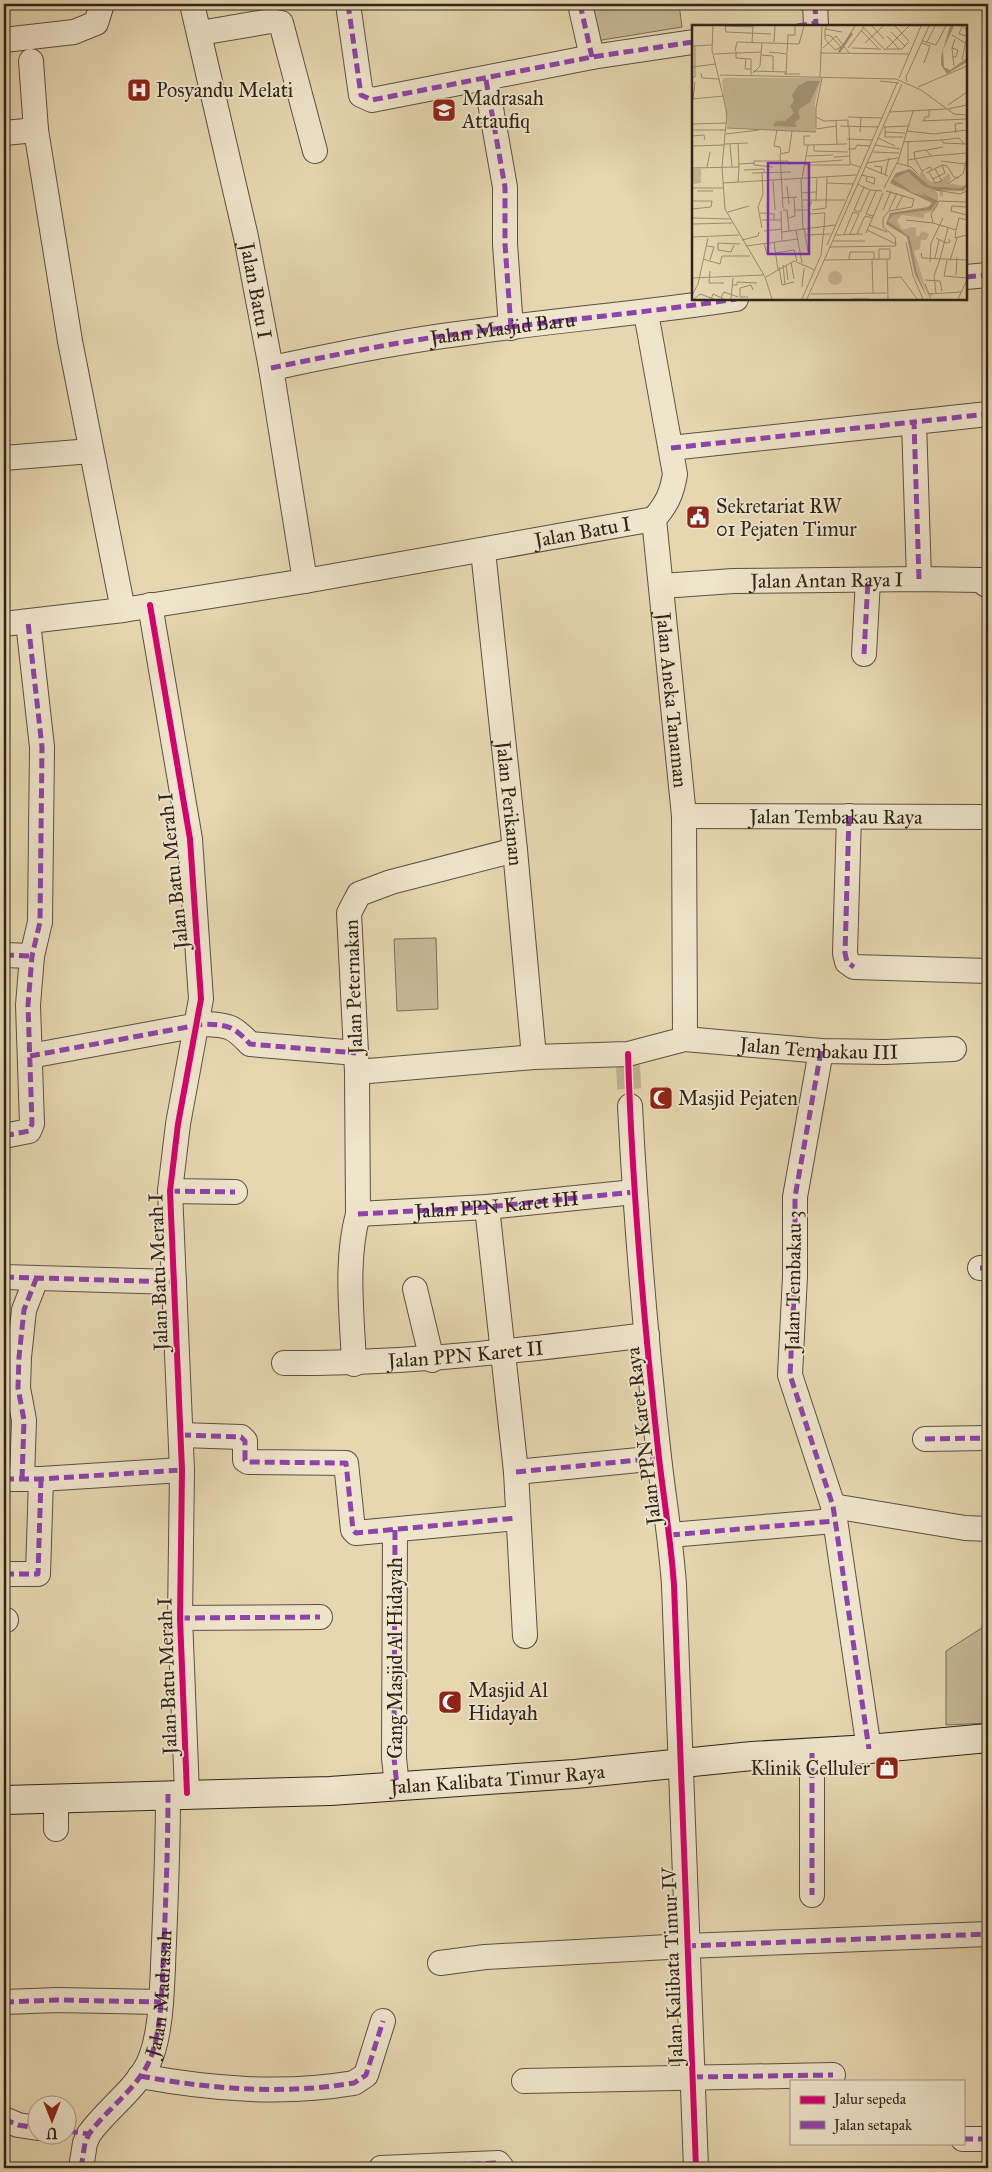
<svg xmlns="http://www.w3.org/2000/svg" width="992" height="2172" font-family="'IM FELL Great Primer',serif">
	<rect width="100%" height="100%" fill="#e6d7b0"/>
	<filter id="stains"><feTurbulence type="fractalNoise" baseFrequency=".004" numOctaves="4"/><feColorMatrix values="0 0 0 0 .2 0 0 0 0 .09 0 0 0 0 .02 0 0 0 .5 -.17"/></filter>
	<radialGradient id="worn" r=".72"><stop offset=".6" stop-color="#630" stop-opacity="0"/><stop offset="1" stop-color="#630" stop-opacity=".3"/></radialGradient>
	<path fill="#c7b997" stroke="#7a6e59" d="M 590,4 L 679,4 L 682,27 L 596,41 Z
		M 436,938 L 438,1009 L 397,1011 L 394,939 Z
		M 988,1624 L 988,1723 L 946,1725 L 946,1651 Z"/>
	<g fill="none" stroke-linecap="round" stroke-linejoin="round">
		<path stroke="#c1b392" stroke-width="24" stroke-dasharray="24 12" stroke-linecap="butt" d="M 628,1065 L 630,1106"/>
		<g stroke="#5c5140" stroke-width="26">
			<g id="street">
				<path id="s1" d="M 192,4 L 246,237 L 271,368 L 305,581"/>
				<path d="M 348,4 L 361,95 L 372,100 L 592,57 L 693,42"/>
				<path d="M 580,4 L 592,57"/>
				<path d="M 815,4 L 816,26"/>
				<path d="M 200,33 L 271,21 L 281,23 L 315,151"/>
				<path d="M 4,40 L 74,32 L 96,23 L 102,4"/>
				<path d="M 31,61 L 36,130 L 70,341 L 123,610"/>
				<path d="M 486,80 L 505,187 L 505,244 L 511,328"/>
				<path d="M 4,133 L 36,130"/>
				<path d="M 966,277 L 988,275"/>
				<path id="s2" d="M 646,313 L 675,474 C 672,494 666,505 654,519 L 684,816 L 685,1039"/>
				<path id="s3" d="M 271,368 C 335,355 400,341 465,333 C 556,320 646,313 736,299"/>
				<path d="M 671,448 L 914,422"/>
				<path d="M 4,458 L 91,451"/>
				<path id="s4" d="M 483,551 L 515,850 L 534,1057 L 628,1054 L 685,1039 L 821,1051 L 885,1052 L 954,1049"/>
				<path d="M 919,579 L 914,422 L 988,414"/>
				<path id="s5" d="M 662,586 L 733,581 L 919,579 L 980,580 L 988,586"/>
				<path d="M 150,605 L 190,839 L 201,999 L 178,1124 L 170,1191 L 182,1470 L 180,1618 L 187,1793"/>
				<path id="s6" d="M 4,624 L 123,610 L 305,581 L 654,519"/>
				<path d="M 864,654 L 868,580"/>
				<path id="s7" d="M 684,816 L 988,817"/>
				<path d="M 849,816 L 845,953 L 847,962 L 854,967 L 988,971"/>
				<path d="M 4,955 L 32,956"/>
				<path d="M 821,1051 L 795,1197 L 795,1276 L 790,1375 L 833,1506 L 869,1749"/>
				<path d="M 30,1056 L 204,1024 C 229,1025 233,1026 250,1044 L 356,1053"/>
				<path d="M 357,1072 L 534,1057"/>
				<path d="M 630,1106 C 636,1223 646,1341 659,1457 C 664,1500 671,1542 674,1585 L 696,2168"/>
				<path d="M 4,1136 L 29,1131 L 32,1124 L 28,1005 L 32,956 L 40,922 L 42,747 L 28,622"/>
				<path d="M 170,1191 L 235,1192"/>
				<path d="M 487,1207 L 516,1472 L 525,1636"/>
				<path id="s8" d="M 358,1214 L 487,1207 L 634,1192"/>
				<path d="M 980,1268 L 988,1268"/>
				<path d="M 4,1277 L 174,1282"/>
				<path d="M 415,1289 L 432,1360"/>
				<path id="s9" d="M 284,1363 C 406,1364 526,1350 647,1335"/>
				<path d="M 354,1364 C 352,1314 345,1262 358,1214 L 357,1072 L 349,913 L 359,894 L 391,882 L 515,850"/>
				<path d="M 181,1435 L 241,1437 L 245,1441 L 245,1460 L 248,1462 L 346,1463 L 353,1530 L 356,1533 L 517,1518"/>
				<path d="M 925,1439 L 988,1438"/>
				<path d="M 516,1472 L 659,1458"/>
				<path d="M 4,1479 L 41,1479 L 182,1470"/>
				<path d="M 22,1479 L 24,1420 L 18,1388 L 19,1357 L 24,1310 L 36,1279"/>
				<path d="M 833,1506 L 965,1528 L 988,1529"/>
				<path d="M 395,1530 L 394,1758 L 397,1786"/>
				<path d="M 670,1535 L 834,1521"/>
				<path d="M 4,1574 L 38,1574 L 41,1479"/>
				<path d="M 180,1618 L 320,1617"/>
				<path d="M 4,1620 L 6,1620"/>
				<path d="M 812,1753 L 812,1895"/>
				<path d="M 56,1797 L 56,1829"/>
				<path d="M 440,1963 L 485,1957 L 686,1946 L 988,1934"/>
				<path d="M 4,2002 L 58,2000 L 161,2002"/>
				<path d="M 140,2076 C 211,2089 282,2095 354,2083 L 366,2075 L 383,2021"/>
				<path d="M 524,2081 L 833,2075"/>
				<path d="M 4,2119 L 18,2125 L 38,2128"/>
				<path d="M 963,2139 L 988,2139"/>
				<path id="s10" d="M 81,2168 L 85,2143 L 89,2134 C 106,2110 134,2091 148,2064 C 163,2033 162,1977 164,1943 C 166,1893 168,1844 168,1794"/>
				<path d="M 381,2168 L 498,2163 L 502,2168"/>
			</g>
		</g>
		<g stroke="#2e241b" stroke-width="30">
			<g id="secondary">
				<path id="s11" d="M 4,1800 L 330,1791 L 575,1774 L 752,1756 L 869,1749 L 988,1738"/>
			</g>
		</g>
		<use href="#street" stroke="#efe5cc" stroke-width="24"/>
		<use href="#secondary" stroke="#efe5cc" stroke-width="28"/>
		<path stroke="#8e44ad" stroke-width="5" stroke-dasharray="10 5" stroke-linecap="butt" d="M 348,4 L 361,95 L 372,100 L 592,57 L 693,42
			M 580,4 L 592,57
			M 815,4 L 816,26
			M 816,5 L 827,4
			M 797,26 L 816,23
			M 486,80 L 505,187 L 505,244 L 511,328
			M 966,277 L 988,275
			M 271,368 C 335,355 400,341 465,333 C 556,320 646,313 736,299
			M 671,448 L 914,422
			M 919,579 L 914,422 L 988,414
			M 988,581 L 985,583 L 988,586
			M 864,654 L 868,580
			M 849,816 L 845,953 L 847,962 L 854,967
			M 4,955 L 32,956
			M 821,1051 L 795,1197 L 795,1276 L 790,1375 L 833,1506 L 869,1749
			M 30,1056 L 204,1024 C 229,1025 233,1026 250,1044 L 356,1053
			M 4,1136 L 29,1131 L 32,1124 L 28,1005 L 32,956 L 40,922 L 42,747 L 28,622
			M 170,1191 L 235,1192
			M 358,1214 L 487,1207 L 634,1192
			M 980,1268 L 988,1268
			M 4,1277 L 174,1282
			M 181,1435 L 241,1437 L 245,1441 L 245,1460 L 248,1462 L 346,1463 L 353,1530 L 356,1533 L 517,1518
			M 925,1439 L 988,1438
			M 516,1472 L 659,1458
			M 4,1479 L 41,1479 L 182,1470
			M 22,1479 L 24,1420 L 18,1388 L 19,1357 L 24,1310 L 36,1279
			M 395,1530 L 394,1758 L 397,1786
			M 670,1535 L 834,1521
			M 4,1574 L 38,1574 L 41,1479
			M 180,1618 L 320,1617
			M 812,1753 L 812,1895
			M 686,1946 L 988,1934
			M 4,2002 L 58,2000 L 161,2002
			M 140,2076 C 211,2089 282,2095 354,2083 L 366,2075 L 383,2021
			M 693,2077 L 833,2075
			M 4,2119 L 18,2125 L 38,2128
			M 68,2131 L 89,2134
			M 963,2139 L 988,2139
			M 81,2168 L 85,2143 L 89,2134 C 106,2110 134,2091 148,2064 C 163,2033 162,1977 164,1943 C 166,1893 168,1844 168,1794
			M 381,2168 L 498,2163 L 502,2168"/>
		<g stroke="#efe5cc" stroke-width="9">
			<path id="cycleway" d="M 150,605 L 190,839 L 201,999 L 178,1124 L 170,1191 L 182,1470 L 180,1618 L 187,1793
				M 628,1054 C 632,1188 644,1324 659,1458 C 664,1500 671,1542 674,1585 L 696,2168"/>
		</g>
		<use href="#cycleway" stroke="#d6006c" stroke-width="6"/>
	</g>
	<defs>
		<g id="hospital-square" transform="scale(1.25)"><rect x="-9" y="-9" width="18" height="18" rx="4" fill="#8f2418" stroke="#efe5cc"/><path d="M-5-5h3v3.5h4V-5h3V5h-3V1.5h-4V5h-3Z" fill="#fff"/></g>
		<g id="school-square" transform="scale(1.25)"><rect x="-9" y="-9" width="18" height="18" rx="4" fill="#8f2418" stroke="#efe5cc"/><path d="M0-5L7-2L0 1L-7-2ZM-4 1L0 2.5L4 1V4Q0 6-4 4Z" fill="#fff"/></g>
		<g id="civic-square" transform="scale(1.25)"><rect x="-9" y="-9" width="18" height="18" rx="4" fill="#8f2418" stroke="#efe5cc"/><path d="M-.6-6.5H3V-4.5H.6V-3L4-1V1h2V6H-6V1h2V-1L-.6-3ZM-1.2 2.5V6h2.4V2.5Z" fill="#fff"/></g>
		<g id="mosque-square" transform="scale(1.25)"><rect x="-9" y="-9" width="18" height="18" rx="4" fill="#8f2418" stroke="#efe5cc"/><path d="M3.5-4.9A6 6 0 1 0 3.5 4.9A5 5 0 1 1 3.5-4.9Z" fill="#fff"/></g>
		<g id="shop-square" transform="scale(1.25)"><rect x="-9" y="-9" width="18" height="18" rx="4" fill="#8f2418" stroke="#efe5cc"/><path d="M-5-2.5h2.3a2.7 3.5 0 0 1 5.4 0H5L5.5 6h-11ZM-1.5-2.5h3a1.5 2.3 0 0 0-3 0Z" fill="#fff"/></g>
	</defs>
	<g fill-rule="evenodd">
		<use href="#hospital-square" x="139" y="90"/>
		<use href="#school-square" x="444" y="110"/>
		<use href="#civic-square" x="698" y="517"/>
		<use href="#mosque-square" x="661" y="1098"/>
		<use href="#mosque-square" x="450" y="1702"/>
		<use href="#shop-square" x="887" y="1768"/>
	</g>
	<g text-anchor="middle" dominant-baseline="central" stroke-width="4" stroke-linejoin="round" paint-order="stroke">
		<g font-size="20" fill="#2e241b" stroke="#efe5cc" text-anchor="start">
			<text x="156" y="90">Posyandu Melati</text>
			<text x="462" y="98">Madrasah<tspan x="462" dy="23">Attaufiq</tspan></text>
			<text x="716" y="506">Sekretariat RW<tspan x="716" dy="23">01 Pejaten Timur</tspan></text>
			<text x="678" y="1098">Masjid Pejaten</text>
			<text x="468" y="1690">Masjid Al<tspan x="468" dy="23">Hidayah</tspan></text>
			<text x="870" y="1768" text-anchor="end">Klinik Celluler</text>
		</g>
		<g font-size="20" fill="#2e241b" stroke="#efe5cc">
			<text stroke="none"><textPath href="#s1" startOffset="294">Jalan Batu I</textPath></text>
			<text stroke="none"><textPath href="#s3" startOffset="235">Jalan Masjid Baru</textPath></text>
			<text stroke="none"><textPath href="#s6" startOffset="586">Jalan Batu I</textPath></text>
			<text stroke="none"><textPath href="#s5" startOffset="165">Jalan Antan Raya I</textPath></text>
			<text stroke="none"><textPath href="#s2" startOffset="396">Jalan Aneka Tanaman</textPath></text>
			<text stroke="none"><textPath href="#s4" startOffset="254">Jalan Perikanan</textPath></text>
			<text stroke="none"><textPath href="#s7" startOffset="152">Jalan Tembakau Raya</textPath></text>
			<text transform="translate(173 871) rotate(-96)">Jalan Batu Merah I</text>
			<text transform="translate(353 987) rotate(-92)">Jalan Peternakan</text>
			<text stroke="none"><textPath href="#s4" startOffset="796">Jalan Tembakau III</textPath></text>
			<text stroke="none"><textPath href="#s8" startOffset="139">Jalan PPN Karet III</textPath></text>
			<text transform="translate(158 1272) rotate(-92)">Jalan Batu Merah I</text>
			<text transform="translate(793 1281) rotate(-89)">Jalan Tembakau 3</text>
			<text stroke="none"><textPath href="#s9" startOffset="182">Jalan PPN Karet II</textPath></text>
			<text transform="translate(643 1436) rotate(-97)">Jalan PPN Karet Raya</text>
			<text transform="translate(395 1658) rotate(-90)">Gang Masjid Al Hidayah</text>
			<text transform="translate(167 1676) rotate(-92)">Jalan Batu Merah I</text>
			<text stroke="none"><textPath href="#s11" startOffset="494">Jalan Kalibata Timur Raya</textPath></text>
			<text transform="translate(672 1966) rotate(-92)">Jalan Kalibata Timur IV</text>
			<text stroke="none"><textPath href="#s10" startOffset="199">Jalan Madrasah</textPath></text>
		</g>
	</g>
	<g transform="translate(692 25)">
		<rect width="275" height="275" fill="#e6d7b0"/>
		<path d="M 32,53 L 129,53 L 123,77 L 124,107 L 35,103 L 30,56 ZM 0,144 L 9,144 L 9,158 L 0,159 ZM 218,144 L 227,151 L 230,144 L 235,154 L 240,157 L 246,157 L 257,148 L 259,154 L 255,158 L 274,161 L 275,156 L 275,159 L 274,161 L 272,162 L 269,163 L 238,161 ZM 216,147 L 231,161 L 251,164 L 251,171 L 248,172 L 248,166 L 243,166 L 246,169 L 246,181 L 243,185 L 232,189 L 232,193 L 210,190 L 205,195 L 210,205 L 221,202 L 224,203 L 224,211 L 227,211 L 230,206 L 237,209 L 234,215 L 229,215 L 228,224 L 222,226 L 235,267 L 241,269 L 238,274 L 225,248 L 218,212 L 196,196 L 201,190 L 239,185 L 246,178 L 202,158 L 201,154 ZM136 253a7 7 0 1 1 14 0a7 7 0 1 1-14 0Z" fill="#c7b997"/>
		<path d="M 258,1 L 262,1 L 251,25 L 252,42 L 258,45 L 275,33 L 275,37 L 255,49 L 249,40 L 249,31 ZM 116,56 L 128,56 L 118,77 L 106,85 L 108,93 L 103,97 L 104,102 L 81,101 L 84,96 L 93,96 L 102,88 L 98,81 L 102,76 L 100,70 L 106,61 ZM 218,144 L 238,161 L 269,163 L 275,159 L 272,166 L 243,165 L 231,161 L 216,147 L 201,154 L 220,167 L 246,176 L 239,185 L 201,190 L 196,196 L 218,212 L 225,248 L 236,274 L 223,250 L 215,212 L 194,199 L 198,188 L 236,182 L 240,178 L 198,158 L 204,148 Z" fill="#a79a7d"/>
		<path fill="none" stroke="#a79a7d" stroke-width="2.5" d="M 147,27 L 160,8"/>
		<path fill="none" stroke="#9c8f74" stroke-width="1" d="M 21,1 L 20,25 L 35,88 L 30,142 L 33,184 L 73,252 L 80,274M 33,1 L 34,7 L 79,9M 33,1 L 61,2M 170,1 L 193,25M 180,1 L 192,14M 203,1 L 217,16M 133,4 L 150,7M 169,5 L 186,23M 199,7 L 213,21M 133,10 L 139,11 L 149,22 L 143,25 L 133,14 L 133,4 L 135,1M 260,10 L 275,19M 195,11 L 207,24M 231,16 L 244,20 L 254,1M 82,17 L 83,1M 235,17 L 243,1M 60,18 L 61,1M 173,18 L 191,1M 230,18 L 238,21 L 232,38M 152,19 L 163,1M 0,21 L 21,20M 131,23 L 144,11 L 157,28M 156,23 L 172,2M 160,23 L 189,24M 260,23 L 262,41M 194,24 L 210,24 L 217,17M 193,25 L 217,1M 43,26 L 45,17 L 107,19 L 112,1M 44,26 L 44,33 L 59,34 L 59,51M 77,27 L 95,29 L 94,49M 95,28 L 96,10 L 103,10 L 103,1M 128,28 L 217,29M 22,29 L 69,27M 69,30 L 81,31 L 81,47M 260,32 L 264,32 L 266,25 L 260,23 L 263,14M 54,34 L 53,44 L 59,44M 270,35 L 275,11 L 267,9 L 270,1 L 275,5M 0,46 L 1,42 L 23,39M 61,46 L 94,47M 9,48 L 10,53 L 28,54M 61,48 L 68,41 L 70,18M 92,49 L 108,49M 28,50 L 204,54 L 229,65 L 262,89 L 275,90M 0,52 L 3,52 L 3,21M 128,52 L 130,1M 207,53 L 229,1M 188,56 L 207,58M 215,57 L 214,52 L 237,1M 226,62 L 275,41M 0,74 L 32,71M 1,74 L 3,57M 256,80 L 275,67M 256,84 L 275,80M 197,87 L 254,84M 124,92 L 132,96 L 156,95 L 156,102M 156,92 L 190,93M 144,96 L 145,119M 230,96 L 275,94M 232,96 L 233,92 L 237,92 L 237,85M 0,99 L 34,98M 148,101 L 186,102M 157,102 L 158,139 L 168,142M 192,102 L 216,101M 193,102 L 193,107 L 213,108M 35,103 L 124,107M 124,103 L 124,83 L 130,53M 124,104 L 145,101M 0,105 L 33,105M 85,105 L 82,121 L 88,122 L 89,128M 214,106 L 242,109 L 275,105M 168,107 L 169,92M 193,107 L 193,112 L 211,112M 264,108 L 263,99 L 271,98M 34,109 L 67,105M 0,111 L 12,110 L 13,115M 186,113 L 203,121M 155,114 L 181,115M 250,115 L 267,113 L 272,119M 211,117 L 250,115 L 251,118 L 275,119M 33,119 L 56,118M 38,119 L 40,142M 116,120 L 112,120 L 112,111 L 118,111M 122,120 L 122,126 L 156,127M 183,120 L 208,124M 0,121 L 32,120M 156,124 L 163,124 L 165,120 L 178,121M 234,125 L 222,127 L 223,134 L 230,146 L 238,142 L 240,145M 234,125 L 239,131 L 275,128M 235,125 L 251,122M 181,127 L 207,128M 115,131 L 141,130M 142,132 L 157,131M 216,135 L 239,131M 249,136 L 273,139M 175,138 L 206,133M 205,138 L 219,142 L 226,149M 47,139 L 62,138M 62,140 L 62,136 L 96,136 L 96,139 L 151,135M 62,140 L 81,142M 113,140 L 158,140M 250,140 L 255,141 L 262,152 L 267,153M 182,141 L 190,142 L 189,149M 216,141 L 216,116M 15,142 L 18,127M 174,142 L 196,151M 0,143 L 47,142 L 46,118M 52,145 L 72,144 L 72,148M 237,147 L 243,158 L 250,156 L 243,144M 60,148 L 99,147M 234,148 L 250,140M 169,150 L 183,153 L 182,159 L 174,156 L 175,152M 193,150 L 197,133M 109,154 L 111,204M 110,154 L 116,120 L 155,119M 241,154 L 253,148 L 250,140M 81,156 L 83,185M 46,157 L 47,142M 31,158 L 164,150M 135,158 L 161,159M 165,159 L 178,165 L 190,166M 255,159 L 271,149 L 275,133M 95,161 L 97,179M 172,162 L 162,185 L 168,187 L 178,165M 0,163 L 31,163M 192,163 L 206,136 L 221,86M 244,165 L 268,169 L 275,166M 5,166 L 21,166M 109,168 L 124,167M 231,169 L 246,177M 90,173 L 105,172M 110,175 L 153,175M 0,176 L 20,176 L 19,182 L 0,184M 124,176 L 125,153M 275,177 L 247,176 L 239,189 L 241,198 L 264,205 L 267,193 L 275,195M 275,182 L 260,181 L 259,186 L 275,190M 91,183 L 88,129 L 97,127 L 100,106M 204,184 L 211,170M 91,185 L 95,185 L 97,206M 102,185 L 116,185 L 120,176M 120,185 L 134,183 L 135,152M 191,185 L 199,166M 197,185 L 205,168M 89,186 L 90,216M 36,187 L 57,181M 68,188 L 82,189 L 82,195M 181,191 L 174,189 L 184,166M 0,193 L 38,194M 96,193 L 103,191 L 102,172M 70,195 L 89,195M 214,195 L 241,198M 0,199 L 40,198M 177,200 L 195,207M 70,203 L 66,182 L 71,169 L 70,148M 112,203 L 116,226M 104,205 L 110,238M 175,205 L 204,219M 264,205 L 263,213 L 275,210M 72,206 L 90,204M 90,207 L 143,200M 174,208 L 191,168M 152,209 L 161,187 L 167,189 L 158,209M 165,209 L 173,191 L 180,193M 113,210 L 138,209M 144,210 L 171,209M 0,212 L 47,210M 244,213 L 254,218 L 258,217 L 257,214M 50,215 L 66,211 L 67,207M 141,216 L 173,216M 82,217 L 86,245M 214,217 L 221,251 L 231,274M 72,218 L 75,229 L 83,229M 42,220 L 39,227 L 26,225 L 26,218 L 48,219M 135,220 L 205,58M 15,221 L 22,222 L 18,235M 54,221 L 106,214M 137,222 L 204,221 L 203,212 L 191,202 L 191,193 L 197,186 L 220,182 L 222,174 L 194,166M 83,228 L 102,225 L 105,236M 229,228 L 230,233 L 275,235M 243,233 L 247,215M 11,234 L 28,239 L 30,231 L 58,231M 157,234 L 158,227 L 182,227 L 182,234M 180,234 L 181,268M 195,234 L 196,274M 248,234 L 256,203M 133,235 L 198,234 L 198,224 L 187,224 L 187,234M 255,235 L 252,251 L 275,253M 258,236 L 265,213M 99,237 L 102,254M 238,237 L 239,218 L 251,193M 91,240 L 93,260M 94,240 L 96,255M 87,242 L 90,260 L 102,257M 18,246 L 17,258 L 32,258M 264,250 L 265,232M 74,252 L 102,236 L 123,245M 0,253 L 71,250M 195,253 L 209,252 L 225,274M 233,255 L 248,256 L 250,266M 233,259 L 237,269 L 269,267M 41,260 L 45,260 L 45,257 L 65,258M 110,262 L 112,243M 244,268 L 242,251 L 248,234M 119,269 L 195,268M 0,270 L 6,259 L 16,213M 56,272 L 48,272 L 48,263 L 59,260 L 61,265M 29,273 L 32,267 L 46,272M 2,274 L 8,269 L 22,274M 19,274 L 21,269 L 32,274M 39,274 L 41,253M 110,274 L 129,230 L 132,203 L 133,188 L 116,189M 115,274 L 210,59M 160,274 L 178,274M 266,274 L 275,255"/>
		<path fill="#7b2cbf" fill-opacity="0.15" stroke="#7b2cbf" stroke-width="2.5" d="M 76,138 L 117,138 L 117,229 L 76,229 Z"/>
		<rect width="275" height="275" fill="none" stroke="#2e241b" stroke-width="2.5"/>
	</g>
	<rect width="992" height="2172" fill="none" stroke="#e6d7b0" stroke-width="20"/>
	<rect x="5" y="5" width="982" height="2162" fill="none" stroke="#2e241b" stroke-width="2.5"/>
	<rect x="10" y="10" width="972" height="2152" fill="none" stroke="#2e241b"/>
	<rect x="790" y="2080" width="175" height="65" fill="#efe5cc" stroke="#a29885"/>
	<rect x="800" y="2096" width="25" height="8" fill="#d6006c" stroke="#a29885"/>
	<text x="834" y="2104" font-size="15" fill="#2e241b">Jalur sepeda</text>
	<rect x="800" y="2121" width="25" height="8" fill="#8e44ad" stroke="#a29885"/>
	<text x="834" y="2130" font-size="15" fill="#2e241b">Jalan setapak</text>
	<g transform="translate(52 2120) rotate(180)"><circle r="24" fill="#efe5cc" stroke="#a29885"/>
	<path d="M0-4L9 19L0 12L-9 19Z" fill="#8f2418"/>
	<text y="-8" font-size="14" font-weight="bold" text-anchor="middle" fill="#2e241b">U</text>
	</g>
	<rect width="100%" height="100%" filter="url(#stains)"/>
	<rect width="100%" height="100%" fill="url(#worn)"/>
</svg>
